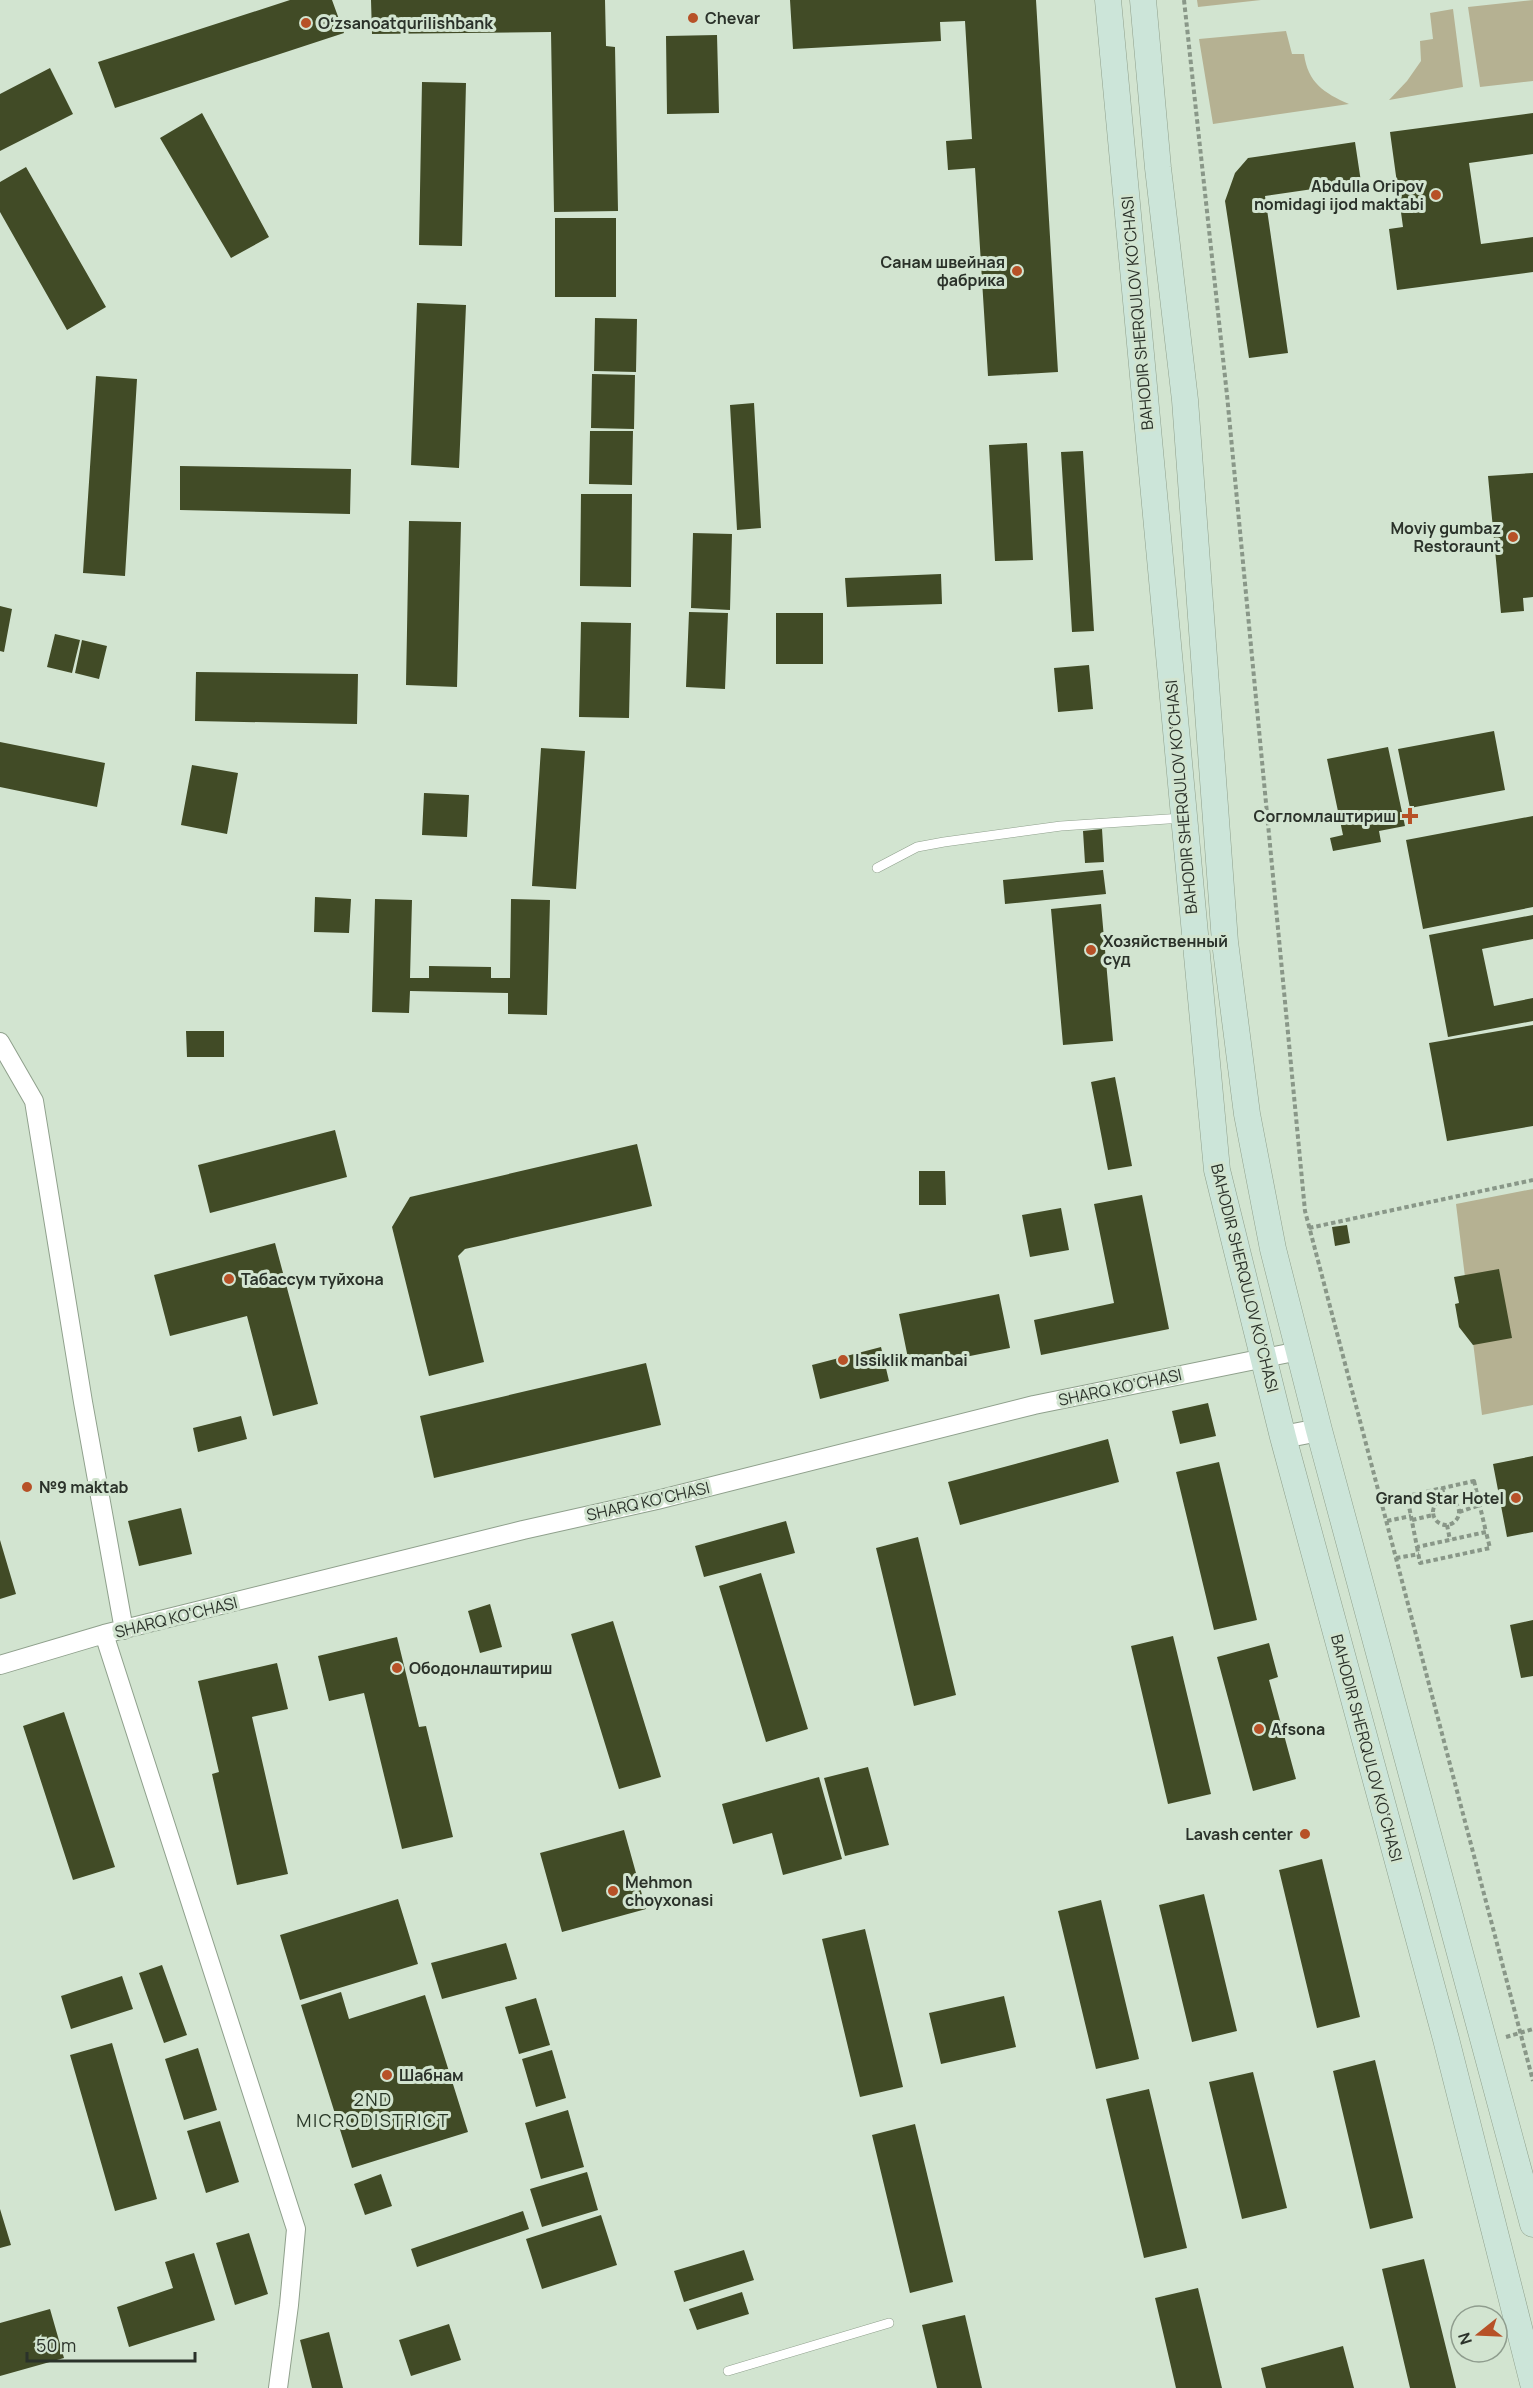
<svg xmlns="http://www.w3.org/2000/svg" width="1533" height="2388" font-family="Manrope,sans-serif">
	<rect width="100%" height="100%" fill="#d2e4d0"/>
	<path fill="#b5b192" d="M 1197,0 L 1261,0 L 1198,7 Z
		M 1533,0 L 1533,81 L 1480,87 L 1468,7 Z
		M 1453,9 L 1463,87 L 1389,100 L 1407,81 L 1421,61 L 1420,41 L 1433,39 L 1430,13 Z
		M 1286,31 L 1292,54 L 1304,54 C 1308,83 1324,93 1349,104 L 1213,124 L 1199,39 Z
		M 1533,1189 L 1533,1405 L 1482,1415 L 1456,1204 Z"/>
	<path fill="#414b26" d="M 290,0 L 332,0 L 344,33 L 115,108 L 98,62 Z
		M 371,0 L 605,0 L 606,46 L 615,47 L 618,211 L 554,212 L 551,32 L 372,34 Z
		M 790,0 L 1036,0 L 1058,372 L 988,376 L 975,168 L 948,170 L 946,141 L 972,139 L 965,21 L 940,22 L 941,41 L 793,49 Z
		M 717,35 L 719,113 L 667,114 L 666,36 Z
		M 50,68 L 73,114 L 0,151 L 0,94 Z
		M 422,82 L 466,83 L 462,246 L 419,245 Z
		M 202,113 L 269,237 L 231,258 L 160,138 Z
		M 1533,113 L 1533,154 L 1469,163 L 1481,244 L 1533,237 L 1533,272 L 1397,290 L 1389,229 L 1403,227 L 1390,132 Z
		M 1355,142 L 1361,182 L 1265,196 L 1288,353 L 1249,358 L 1225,201 L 1235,173 L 1248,158 Z
		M 26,167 L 106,307 L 67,330 L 0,212 L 0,182 Z
		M 555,218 L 616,218 L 616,297 L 555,297 Z
		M 417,303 L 466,305 L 459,468 L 411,465 Z
		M 595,318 L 637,319 L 636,372 L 594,371 Z
		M 592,374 L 635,375 L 634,429 L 591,428 Z
		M 96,376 L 137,379 L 125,576 L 83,573 Z
		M 754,403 L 761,528 L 737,530 L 730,405 Z
		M 590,431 L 633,431 L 632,485 L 589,484 Z
		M 1027,443 L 1033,560 L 995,561 L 989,445 Z
		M 1083,451 L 1094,631 L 1072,632 L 1061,452 Z
		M 180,466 L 351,469 L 350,514 L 180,510 Z
		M 1533,473 L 1533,597 L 1523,598 L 1524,611 L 1501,613 L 1488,476 Z
		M 581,494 L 632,494 L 631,587 L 580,586 Z
		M 409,521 L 461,522 L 457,687 L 406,685 Z
		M 693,533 L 732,534 L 730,610 L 691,608 Z
		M 941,574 L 942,604 L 847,607 L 845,578 Z
		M 0,606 L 12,609 L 4,652 L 0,651 Z
		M 689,612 L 728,613 L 725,689 L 686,687 Z
		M 776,613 L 823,613 L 823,664 L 776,664 Z
		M 581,622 L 631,623 L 629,718 L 579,717 Z
		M 55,634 L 80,640 L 72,673 L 47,667 Z
		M 82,640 L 107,646 L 99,679 L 75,673 Z
		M 1089,665 L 1093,709 L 1058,712 L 1054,668 Z
		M 196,672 L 358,674 L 357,724 L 195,721 Z
		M 1494,731 L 1505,790 L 1410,808 L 1398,749 Z
		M 0,742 L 105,763 L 97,807 L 0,787 Z
		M 1388,747 L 1405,826 L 1379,831 L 1381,842 L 1333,851 L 1330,838 L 1343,835 L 1327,759 Z
		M 541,748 L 585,751 L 576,889 L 532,886 Z
		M 192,765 L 238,773 L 227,834 L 181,825 Z
		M 424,793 L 469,795 L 467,837 L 422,835 Z
		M 1533,816 L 1533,907 L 1423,929 L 1406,840 Z
		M 1102,829 L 1104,862 L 1085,863 L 1083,831 Z
		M 1103,870 L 1106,894 L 1005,904 L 1003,880 Z
		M 315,897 L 351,899 L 349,933 L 314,932 Z
		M 375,899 L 412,900 L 410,978 L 429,978 L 429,966 L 491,967 L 491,978 L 510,978 L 511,899 L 550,900 L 547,1015 L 508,1014 L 508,993 L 410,991 L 409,1013 L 372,1012 Z
		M 1101,904 L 1113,1041 L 1063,1045 L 1051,909 Z
		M 1533,915 L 1533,939 L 1482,949 L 1494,1006 L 1533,998 L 1533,1021 L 1448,1037 L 1429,935 Z
		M 1533,1025 L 1533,1126 L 1447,1141 L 1429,1043 Z
		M 186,1031 L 224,1031 L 224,1057 L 187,1057 Z
		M 1115,1077 L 1132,1166 L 1108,1170 L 1091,1082 Z
		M 335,1130 L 347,1177 L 210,1213 L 198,1165 Z
		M 637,1144 L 652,1206 L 465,1249 L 458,1256 L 484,1362 L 429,1376 L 392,1227 L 410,1197 Z
		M 919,1171 L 945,1171 L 946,1205 L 919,1205 Z
		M 1142,1195 L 1169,1329 L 1041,1355 L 1034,1320 L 1114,1303 L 1094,1204 Z
		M 1061,1208 L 1069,1250 L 1030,1257 L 1022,1215 Z
		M 1347,1225 L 1350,1243 L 1335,1246 L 1332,1227 Z
		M 275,1243 L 318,1404 L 273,1416 L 247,1316 L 170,1336 L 154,1275 Z
		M 1499,1269 L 1512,1338 L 1473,1345 L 1459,1327 L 1455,1304 L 1459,1303 L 1454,1277 Z
		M 999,1294 L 1010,1348 L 910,1368 L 899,1314 Z
		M 881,1347 L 889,1381 L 820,1399 L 812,1365 Z
		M 646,1363 L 661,1425 L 434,1478 L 420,1416 Z
		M 1208,1403 L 1216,1436 L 1180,1444 L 1172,1411 Z
		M 241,1416 L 247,1439 L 198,1452 L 193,1428 Z
		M 1108,1439 L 1119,1482 L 960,1525 L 948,1482 Z
		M 1533,1456 L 1533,1532 L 1507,1537 L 1493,1464 Z
		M 1219,1462 L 1257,1620 L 1214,1630 L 1176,1472 Z
		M 181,1508 L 192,1554 L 139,1566 L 128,1521 Z
		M 786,1521 L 795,1553 L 704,1577 L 695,1546 Z
		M 918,1537 L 956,1695 L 914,1706 L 876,1548 Z
		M 0,1540 L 16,1594 L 0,1599 Z
		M 761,1573 L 808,1729 L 766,1742 L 719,1586 Z
		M 490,1604 L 502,1647 L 480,1653 L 468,1611 Z
		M 1533,1620 L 1533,1676 L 1521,1678 L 1510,1625 Z
		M 613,1621 L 661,1777 L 619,1789 L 571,1634 Z
		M 1173,1636 L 1211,1794 L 1168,1804 L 1131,1646 Z
		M 397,1637 L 419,1727 L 426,1726 L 453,1837 L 402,1849 L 364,1693 L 329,1701 L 318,1656 Z
		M 1269,1643 L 1278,1677 L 1269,1680 L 1296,1779 L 1253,1791 L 1217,1657 Z
		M 277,1663 L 288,1709 L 252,1717 L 288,1874 L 237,1885 L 212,1774 L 219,1772 L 198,1681 Z
		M 64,1712 L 115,1867 L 73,1880 L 23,1726 Z
		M 868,1767 L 889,1845 L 845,1856 L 824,1778 Z
		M 819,1777 L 842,1859 L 783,1875 L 772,1833 L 733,1844 L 722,1804 Z
		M 624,1830 L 646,1909 L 562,1932 L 540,1853 Z
		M 1322,1859 L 1360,2017 L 1317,2028 L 1279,1870 Z
		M 1204,1894 L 1237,2031 L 1192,2042 L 1159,1905 Z
		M 398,1899 L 418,1964 L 300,2000 L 280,1935 Z
		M 1101,1900 L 1139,2059 L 1096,2069 L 1058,1911 Z
		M 865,1929 L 903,2087 L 860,2097 L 822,1939 Z
		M 506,1943 L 517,1979 L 442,1999 L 431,1963 Z
		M 162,1965 L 187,2035 L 164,2043 L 139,1973 Z
		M 122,1976 L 133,2009 L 71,2029 L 61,1996 Z
		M 341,1992 L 349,2019 L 425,1995 L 468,2132 L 352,2168 L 301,2005 Z
		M 1004,1996 L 1016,2047 L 941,2064 L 929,2013 Z
		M 536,1998 L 550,2045 L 519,2054 L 505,2007 Z
		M 112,2043 L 157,2199 L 115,2211 L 70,2055 Z
		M 198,2048 L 217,2110 L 184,2120 L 165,2059 Z
		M 552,2050 L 566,2098 L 536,2107 L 522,2059 Z
		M 1375,2060 L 1413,2218 L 1370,2229 L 1333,2071 Z
		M 1253,2072 L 1287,2208 L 1242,2219 L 1209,2082 Z
		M 1149,2089 L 1187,2248 L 1144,2258 L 1106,2099 Z
		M 568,2110 L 584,2167 L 541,2179 L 525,2123 Z
		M 220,2121 L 239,2182 L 206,2193 L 187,2131 Z
		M 915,2124 L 953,2282 L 910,2293 L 872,2135 Z
		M 587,2172 L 598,2210 L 542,2227 L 530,2189 Z
		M 381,2174 L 392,2206 L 365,2215 L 354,2184 Z
		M 0,2209 L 11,2245 L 0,2248 Z
		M 523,2211 L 529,2229 L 417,2267 L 411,2249 Z
		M 601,2215 L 617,2265 L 542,2289 L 526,2239 Z
		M 249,2233 L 268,2294 L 235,2305 L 216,2243 Z
		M 744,2250 L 754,2280 L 684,2302 L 674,2271 Z
		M 194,2253 L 215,2320 L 129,2347 L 117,2307 L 173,2288 L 165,2262 Z
		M 1424,2259 L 1456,2388 L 1410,2388 L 1382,2269 Z
		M 1198,2288 L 1222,2388 L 1176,2388 L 1155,2298 Z
		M 742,2292 L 749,2314 L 697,2330 L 689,2309 Z
		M 50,2309 L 64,2358 L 0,2376 L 0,2323 Z
		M 965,2315 L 982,2388 L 937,2388 L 922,2325 Z
		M 449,2324 L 461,2360 L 411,2376 L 399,2340 Z
		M 329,2332 L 343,2388 L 312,2388 L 300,2340 Z
		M 1343,2346 L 1354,2388 L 1266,2388 L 1261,2368 Z"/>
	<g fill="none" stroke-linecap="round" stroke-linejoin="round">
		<g stroke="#8fa08c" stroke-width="10">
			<path id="service" d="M 877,868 L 917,847 L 944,842 L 1061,826 L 1183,818
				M 728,2371 L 889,2323"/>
		</g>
		<g stroke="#8fa08c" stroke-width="20">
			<path id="minor" d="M 0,1042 L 34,1101 L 83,1402 L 124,1630
				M 104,1634 L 296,2229 L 289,2305 L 278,2388
				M 0,1665 L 104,1634 L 523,1530 L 657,1500 L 1034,1405 L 1299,1351"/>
		</g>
		<g stroke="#8fa08c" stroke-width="24">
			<path id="tertiary" d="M 1283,1437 L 1319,1430"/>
		</g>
		<g stroke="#8fa08c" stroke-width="27">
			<path id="secondary" d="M 1108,0 L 1217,1170 L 1283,1437 L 1446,2039 L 1533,2383
				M 1143,0 L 1158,168 L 1185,400 L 1225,942 L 1247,1114 L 1273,1249 L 1319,1430 L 1533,2224"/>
		</g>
		<path stroke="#899788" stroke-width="4" stroke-dasharray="4.5 3" stroke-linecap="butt" d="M 1184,0 L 1227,395 L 1305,1211 L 1533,2081
			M 1309,1228 L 1533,1180
			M 1474,1481 L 1486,1532 L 1417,1547 L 1407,1496 Z
			M 1442,1488 L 1445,1499
			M1433 1512a13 13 0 1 1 26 0a13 13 0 1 1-26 0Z
			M 1459,1512 L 1480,1505
			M 1412,1520 L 1433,1515
			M 1387,1521 L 1411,1516
			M 1447,1525 L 1450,1540
			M 1417,1547 L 1420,1563 L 1490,1548 L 1486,1532
			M 1396,1558 L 1419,1554
			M 1506,2037 L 1533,2029"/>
		<use href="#service" stroke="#fff" stroke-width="9"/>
		<use href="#minor" stroke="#fff" stroke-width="18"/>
		<use href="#tertiary" stroke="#fff" stroke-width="22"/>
		<use href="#secondary" stroke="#cce5d9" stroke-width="26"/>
	</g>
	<g fill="#b75127" stroke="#d2e4d0" stroke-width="2">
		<circle cx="693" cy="18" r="6"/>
		<circle cx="306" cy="23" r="6"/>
		<circle cx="1436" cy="195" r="6"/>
		<circle cx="1017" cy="271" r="6"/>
		<circle cx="1513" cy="537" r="6"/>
		<path d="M1407 807h6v6h6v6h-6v6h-6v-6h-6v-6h6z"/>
		<circle cx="1091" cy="950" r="6"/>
		<circle cx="229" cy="1279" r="6"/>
		<circle cx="843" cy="1360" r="6"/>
		<circle cx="27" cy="1487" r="6"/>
		<circle cx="1516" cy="1498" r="6"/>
		<circle cx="397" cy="1668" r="6"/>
		<circle cx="1259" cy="1729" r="6"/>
		<circle cx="1305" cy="1834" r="6"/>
		<circle cx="613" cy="1891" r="6"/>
		<circle cx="387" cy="2075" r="6"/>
	</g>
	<g text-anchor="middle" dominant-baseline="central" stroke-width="6" stroke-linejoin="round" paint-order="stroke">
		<g font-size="16" font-weight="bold" fill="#2b322a" stroke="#d2e4d0" text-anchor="start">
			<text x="705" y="18">Chevar</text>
			<text x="318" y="23">Oʻzsanoatqurilishbank</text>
			<text x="1424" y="186" text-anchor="end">Abdulla Oripov<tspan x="1424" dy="18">nomidagi ijod maktabi</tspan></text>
			<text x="1005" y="262" text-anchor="end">Санам швейная<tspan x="1005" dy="18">фабрика</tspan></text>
			<text x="1501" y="528" text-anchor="end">Moviy gumbaz<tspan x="1501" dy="18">Restoraunt</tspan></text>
			<text x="1396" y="816" text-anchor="end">Согломлаштириш</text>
			<text x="1103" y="941">Хозяйственный<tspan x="1103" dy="18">суд</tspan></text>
			<text x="241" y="1279">Табассум туйхона</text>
			<text x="855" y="1360">Issiklik manbai</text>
			<text x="39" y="1487">№9 maktab</text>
			<text x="1504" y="1498" text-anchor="end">Grand Star Hotel</text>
			<text x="409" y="1668">Ободонлаштириш</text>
			<text x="1271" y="1729">Afsona</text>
			<text x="1293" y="1834" text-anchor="end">Lavash center</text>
			<text x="625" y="1882">Mehmon<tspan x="625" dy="18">choyxonasi</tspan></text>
			<text x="399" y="2075">Шабнам</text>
		</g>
		<g font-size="16" fill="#2b322a" stroke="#d2e4d0">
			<text transform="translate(1137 313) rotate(-95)">BAHODIR SHERQULOV KO‘CHASI</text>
			<text transform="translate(1181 797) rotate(-95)">BAHODIR SHERQULOV KO‘CHASI</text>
			<text transform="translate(1245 1278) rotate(76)">BAHODIR SHERQULOV KO‘CHASI</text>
			<text transform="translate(1120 1387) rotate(-12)">SHARQ KO‘CHASI</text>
			<text transform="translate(648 1501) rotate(-13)">SHARQ KO‘CHASI</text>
			<text transform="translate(176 1617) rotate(-14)">SHARQ KO‘CHASI</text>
			<text transform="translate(1367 1748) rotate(75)">BAHODIR SHERQULOV KO‘CHASI</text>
		</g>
		<g font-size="18" letter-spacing="1.5" fill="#283626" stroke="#d2e4d0">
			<text x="373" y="2099">2ND<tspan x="373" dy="21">MICRODISTRICT</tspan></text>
		</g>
	</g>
	<g transform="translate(1479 2334) rotate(252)"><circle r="28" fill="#d2e4d0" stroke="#8f9d8e" stroke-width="1.5"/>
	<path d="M0-4.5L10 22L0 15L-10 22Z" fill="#b75127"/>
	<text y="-9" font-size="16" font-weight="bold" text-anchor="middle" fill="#2b322a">N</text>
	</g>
	<path d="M27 2352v9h168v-9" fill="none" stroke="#2b322a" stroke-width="3"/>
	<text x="36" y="2352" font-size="18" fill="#2b322a" stroke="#d2e4d0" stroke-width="4.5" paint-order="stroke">50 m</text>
</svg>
